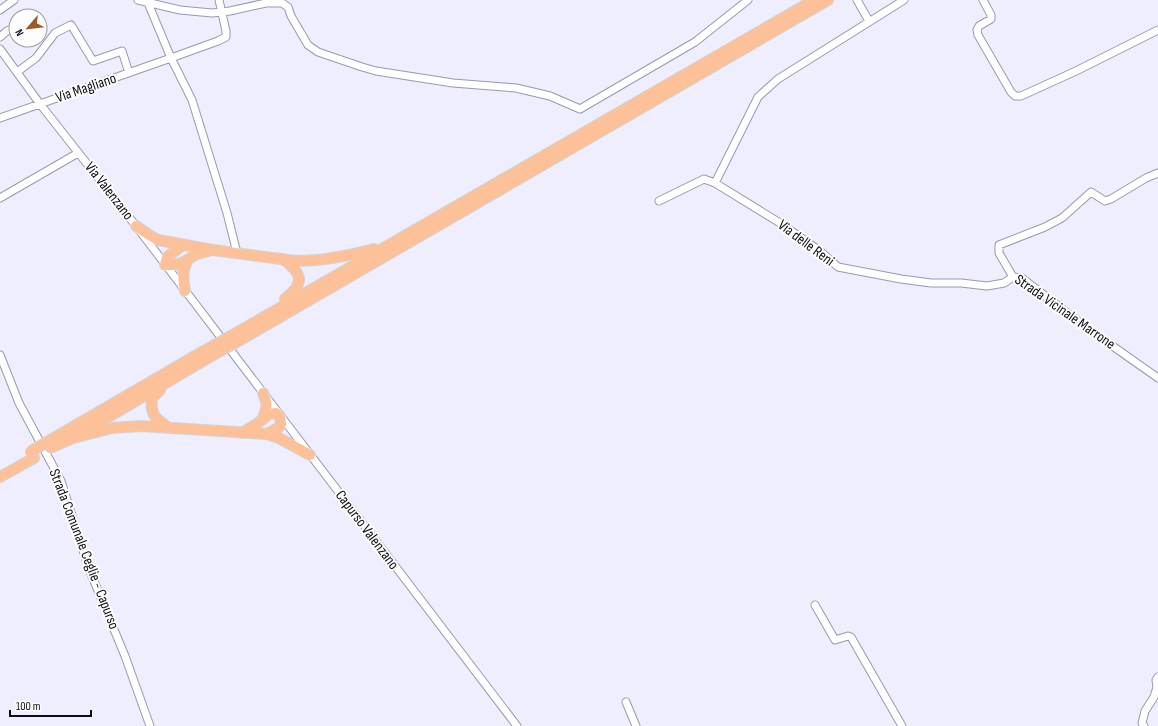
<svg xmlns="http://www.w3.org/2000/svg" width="1158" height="726" font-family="'Sofia Sans Condensed',sans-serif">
	<rect width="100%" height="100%" fill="#eeeefe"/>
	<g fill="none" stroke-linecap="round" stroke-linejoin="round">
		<g stroke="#9899b1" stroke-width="9">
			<path id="minor" d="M 138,0 L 180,10 L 212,13 L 230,11 L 266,3 L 282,3 L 288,7 L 291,16 L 308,45 L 318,52 L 362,67 L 376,71 L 453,83 L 516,88 L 550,96 L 580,109 L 695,42 L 748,0
				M 857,0 L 869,21
				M 983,0 L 991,15 L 991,19 L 979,26 L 977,30 L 978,35 L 1011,92 L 1015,96 L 1021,96 L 1076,71 L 1158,30
				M 148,3 L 171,58 L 192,100 L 227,213 L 237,253
				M 0,10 L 14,0
				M 0,37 L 7,31 L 16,27
				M 0,49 L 40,104 L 136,226 L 517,726
				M 17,72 L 36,58 L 55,33 L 71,25 L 73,28 L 93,61 L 122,51 L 129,73
				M 0,118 L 171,58 L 218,41 L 226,37 L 226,31 L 219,0
				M 1158,173 L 1146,178 L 1111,199 L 1105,201 L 1091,192 L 1062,218 L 1045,227 L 999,245 L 999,253 L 1013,277 L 1022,278 L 1087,328 L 1158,378
				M 715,183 L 758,97 L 778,79 L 904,0
				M 0,198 L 78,153
				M 659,201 L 704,179 L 715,183 L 780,223 L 820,251 L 838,267 L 901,279 L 931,283 L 961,283 L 987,286 L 1004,283 L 1013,277
				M 0,355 L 19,403 L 61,481 L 89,569 L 125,656 L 150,726
				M 815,605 L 835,640 L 848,636 L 851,637 L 902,726
				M 626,702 L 636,726
				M 1144,726 L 1142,723 L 1145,711 L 1154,697 L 1157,687 L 1156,680 L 1158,677"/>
		</g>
		<g stroke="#d3d3d5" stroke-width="12">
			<path id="highway" d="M 136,226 L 149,235 L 158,240 L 213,250 L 296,261 C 323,261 348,256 374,249
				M 183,245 L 167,257 L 165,265 C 181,266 183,262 195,255 C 200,253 206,252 211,250
				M 283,259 C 303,274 305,283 285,299
				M 185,291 C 183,279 182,272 187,261
				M 238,332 L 814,0
				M 242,339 L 828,0
				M 160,390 L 152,398 C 150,415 155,417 167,427
				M 263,393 C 268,403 267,408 263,418
				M 242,433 L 258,423 L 269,414 L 276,413 L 280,416 L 281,424 L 278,428 L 267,434
				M 73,438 L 112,428 L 141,426 L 267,434 L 279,438 L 310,455
				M 47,442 L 202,352
				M 50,448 L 73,438 L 206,359
				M 0,477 L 34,458"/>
		</g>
		<use href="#minor" stroke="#fff" stroke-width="7"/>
		<use href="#highway" stroke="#fcc198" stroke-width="10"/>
		<g stroke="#d3d3d5" stroke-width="12" stroke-linecap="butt">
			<path id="highway-bridge" d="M 202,352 L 238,332
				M 206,359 L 242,339
				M 30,452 L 47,442"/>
		</g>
		<use href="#highway-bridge" stroke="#fcc198" stroke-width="10"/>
	</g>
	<g text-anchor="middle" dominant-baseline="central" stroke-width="4" stroke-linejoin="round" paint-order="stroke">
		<g font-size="15" fill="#0d0d15" stroke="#fdfdfd">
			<text transform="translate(86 88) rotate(-19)">Via Magliano</text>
			<text transform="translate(109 191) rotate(52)">Via Valenzano</text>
			<text transform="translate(806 243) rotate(37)">Via delle Reni</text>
			<text transform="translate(1065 312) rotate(35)">Strada Vicinale Marrone</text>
			<text transform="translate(367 530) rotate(53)">Capurso Valenzano</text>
			<text transform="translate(84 549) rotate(69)">Strada Comunale Ceglie - Capurso</text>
		</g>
	</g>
	<g transform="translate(28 28) rotate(242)"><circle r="19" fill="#fdfdfd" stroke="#9d9da0"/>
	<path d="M0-3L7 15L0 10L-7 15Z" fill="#9c5b26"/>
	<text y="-6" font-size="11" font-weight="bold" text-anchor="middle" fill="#0d0d15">N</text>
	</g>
	<path d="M10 710v6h81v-6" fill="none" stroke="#0d0d15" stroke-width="2"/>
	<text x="16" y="710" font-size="12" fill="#0d0d15" stroke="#fdfdfd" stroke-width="3" paint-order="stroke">100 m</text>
</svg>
